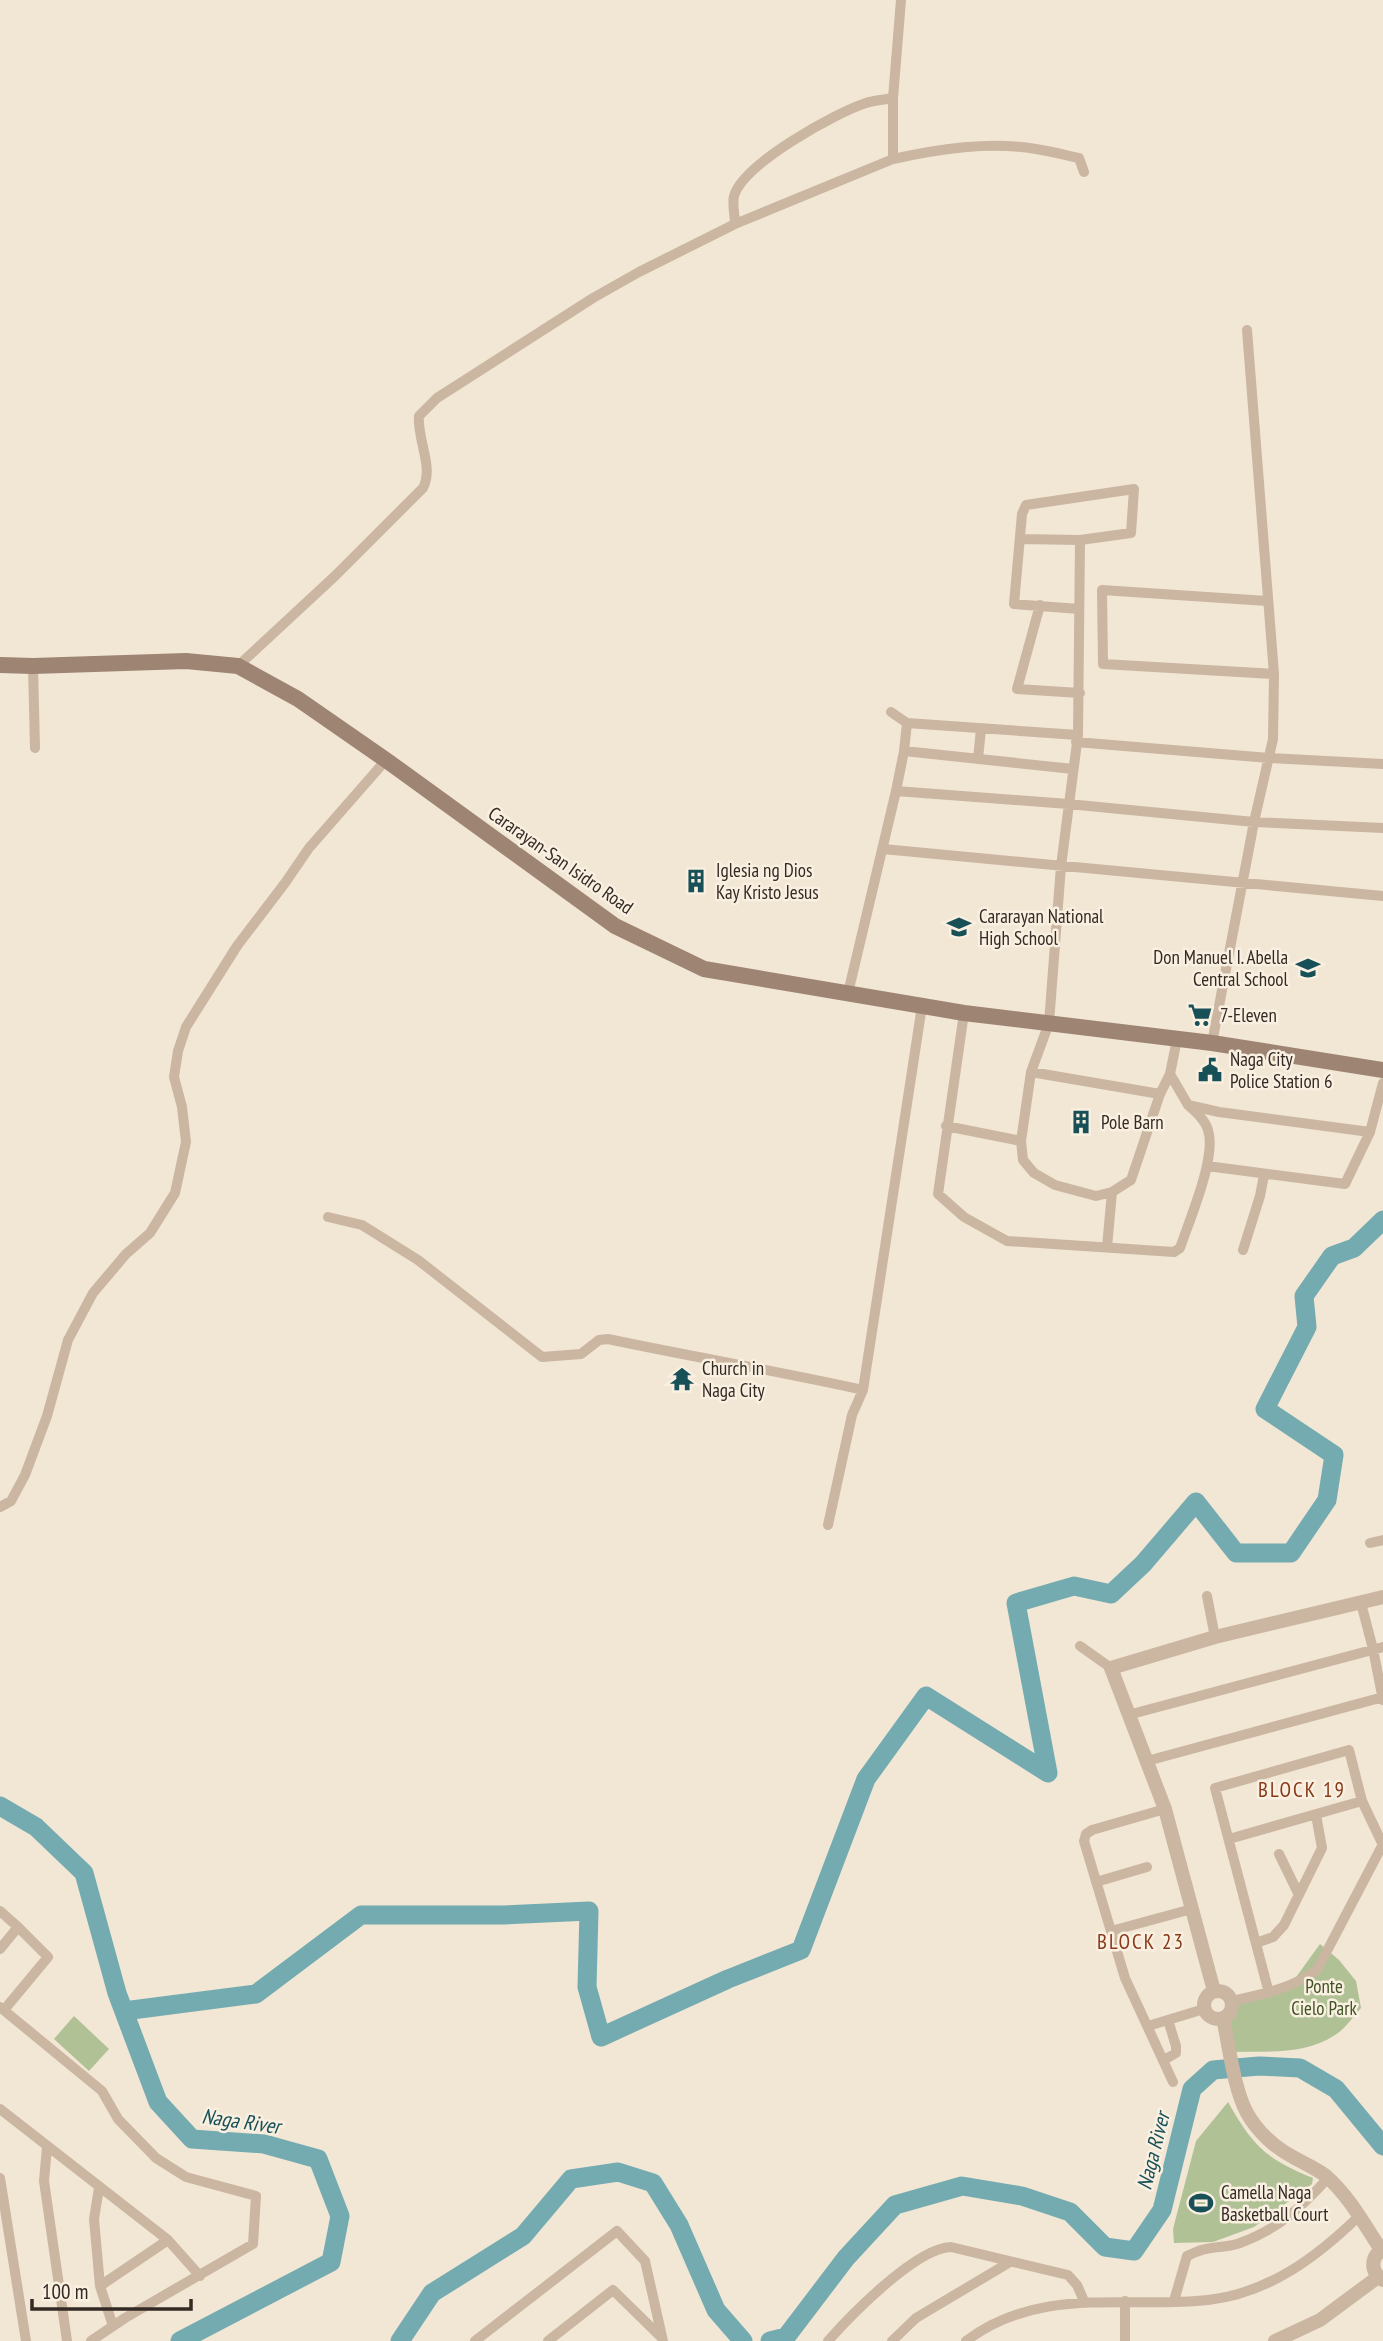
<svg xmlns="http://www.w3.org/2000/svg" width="1383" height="2341" font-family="'PT Sans Narrow',sans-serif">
	<rect width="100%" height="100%" fill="#f2e6d5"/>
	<path fill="#b0c195" d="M 1320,1944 L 1339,1960 L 1356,1981 L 1361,2008 C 1353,2017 1345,2029 1335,2035 C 1305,2055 1268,2051 1234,2052 L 1229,2019 L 1236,2006 L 1252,1992 L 1294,1980 Z
		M 74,2016 L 109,2049 L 89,2071 L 54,2039 Z
		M 1228,2102 C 1253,2146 1266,2159 1313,2178 L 1312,2184 L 1254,2227 L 1213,2242 L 1174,2243 L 1173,2229 L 1196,2141 Z"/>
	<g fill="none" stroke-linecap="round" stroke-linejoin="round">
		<path stroke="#73abb0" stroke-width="19" d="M 0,1806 L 36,1827 L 84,1873 L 117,1993 L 158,2102 L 192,2139 L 264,2144 L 318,2159 L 340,2216 L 331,2262 L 180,2341
			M 124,2011 L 256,1994 L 361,1915 L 504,1915 L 589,1911 L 587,1987 L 601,2037 L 728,1979 L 801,1950 L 866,1779 L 926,1696 L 1048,1773 L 1016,1603 L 1074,1586 L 1111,1594 L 1143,1564 L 1196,1502 L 1236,1553 L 1291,1553 L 1327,1500 L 1334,1455 L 1265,1409 L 1307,1327 L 1304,1296 L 1332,1256 L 1354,1248 L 1383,1220
			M 400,2341 L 432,2293 L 523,2236 L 571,2179 L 618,2172 L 653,2183 L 679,2225 L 716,2310 L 743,2341
			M 770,2341 L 786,2337 L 846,2258 L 895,2205 L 962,2186 L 1022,2196 L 1070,2212 L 1105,2247 L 1134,2251 L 1162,2210 L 1192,2089 L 1213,2070 L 1259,2066 L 1300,2068 L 1336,2089 L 1383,2146"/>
		<path stroke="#cab6a1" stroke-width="10" d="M 893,159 C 939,149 989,141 1036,149 C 1050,151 1065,155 1079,158 L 1084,172
			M 735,224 C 735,216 732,204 734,196 C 743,164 835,113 866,103 C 874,100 884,100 893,98
			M 1020,539 L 1080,540 L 1131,533 L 1134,489 L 1026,505 L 1022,514 L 1014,604 L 1079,609
			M 1080,540 L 1078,735 L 1061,866 L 1049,1023 L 1031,1072 L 1021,1141 L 1023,1160 L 1034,1173 L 1055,1185 L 1096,1196 L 1112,1192 L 1131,1180 L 1160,1094 L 1170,1074 L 1177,1039
			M 1267,601 L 1102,590 L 1103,664 L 1274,674
			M 1040,605 L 1017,689 L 1080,693
			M 33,666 L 35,748
			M 238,666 L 335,576 L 423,488 C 434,467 417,440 419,416 L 437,398 L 593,298 L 639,272 L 735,224 L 893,159 L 893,98 L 901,0
			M 891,712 L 907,723 L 1078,735
			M 1076,742 L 1269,758 L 1383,764
			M 904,751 L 1073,769
			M 978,759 L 981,729
			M 896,791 L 1068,804 L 1254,822 L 1383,828
			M 883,849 L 1383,896
			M 848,993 L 896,791 L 904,751 L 907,723
			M 964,1013 L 938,1194 L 964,1217 L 1007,1241 L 1174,1252 L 1180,1248 C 1189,1221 1217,1157 1208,1130 C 1205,1120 1196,1112 1188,1105
			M 1212,1043 L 1254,822 L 1273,739 L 1274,674 L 1247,330
			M 1031,1072 L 1160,1094
			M 1170,1074 L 1188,1105 L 1219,1112 L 1370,1132
			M 946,1126 L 1021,1141
			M 1207,1166 L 1345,1184 L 1370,1132 L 1383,1083
			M 328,1217 L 362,1225 L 418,1260 L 542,1357 L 581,1354 L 599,1340 L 608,1339 C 693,1357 778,1371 863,1390
			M 1107,1247 L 1112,1192
			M 1243,1250 L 1260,1196 L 1264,1175
			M 0,1507 L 11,1501 L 25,1475 L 47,1416 L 68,1340 L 93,1293 L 126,1254 L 150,1233 L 175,1193 L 186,1142 L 182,1107 L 174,1077 L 178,1051 L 186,1027 L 237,946 L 285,883 L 309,848 L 386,760
			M 828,1525 L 852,1415 L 863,1390 L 922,1006
			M 1370,1543 L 1383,1540
			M 1207,1596 L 1215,1637
			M 1361,1603 L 1373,1649 L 1383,1700
			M 1080,1646 L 1111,1668
			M 1128,1715 L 1383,1647
			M 1147,1761 L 1383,1697
			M 1165,1809 L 1092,1830 L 1086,1834 L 1084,1841 L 1125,1978 L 1173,2082
			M 1229,1839 L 1362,1801
			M 1279,1854 L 1298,1893
			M 1096,1882 L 1147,1867
			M 0,1911 L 18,1927
			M 1111,1931 L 1192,1909
			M 1256,1943 L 1273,1937 L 1284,1925 L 1322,1848 L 1316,1815
			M 0,1949 L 18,1927 L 48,1957 L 4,2010
			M 1269,1993 L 1215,1788 L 1349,1750 L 1362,1801 L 1383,1845
			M 1232,2001 C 1264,1994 1290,1989 1317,1970 L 1383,1844
			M 0,2007 L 102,2091 L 118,2119 L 156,2158 L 186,2177 L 256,2196 L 253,2244 L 125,2318 L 91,2341
			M 1148,2026 L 1204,2009
			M 1164,2060 L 1176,2053 L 1176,2046 L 1168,2020
			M 0,2109 L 168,2240 L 200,2276
			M 47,2147 L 44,2181 L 67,2341
			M 0,2178 L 26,2341
			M 99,2188 L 94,2219 L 100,2286 L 113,2326
			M 100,2286 L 168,2240
			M 1125,2301 L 1125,2341
			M 1174,2301 L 1187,2256 C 1192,2254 1197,2251 1202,2250 C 1214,2246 1227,2248 1240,2243 C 1278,2229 1301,2208 1328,2178
			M 475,2341 L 617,2231 L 645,2261 L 663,2341
			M 548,2341 L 613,2290 L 662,2338
			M 828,2341 C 851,2315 916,2248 951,2247 L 1068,2275 L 1077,2285 L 1084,2301
			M 892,2341 L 916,2318 L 1010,2262
			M 966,2341 C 1041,2285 1124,2309 1208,2300 C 1269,2293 1317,2257 1359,2216"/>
		<path stroke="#cab6a1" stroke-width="14" d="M1204 2005a14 14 0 1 1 28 0a14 14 0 1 1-28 0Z
			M 1214,1991 L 1165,1809 L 1111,1668 L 1215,1637 L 1383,1597
			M 1223,2018 C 1229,2046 1234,2089 1247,2113 C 1257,2131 1275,2148 1293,2157 C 1305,2164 1316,2168 1326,2176 C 1349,2196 1365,2225 1381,2250
			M 1383,2249 C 1370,2257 1370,2272 1383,2280
			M 1275,2341 L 1320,2320 L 1378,2277"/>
		<path stroke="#9e8472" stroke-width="16" d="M 0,665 L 33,666 L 186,661 L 238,666 L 298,699 L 386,760 L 615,926 L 704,969 L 964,1013 L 1212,1043 L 1383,1070"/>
	</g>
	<defs>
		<g id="building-bare" transform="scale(1.89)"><path d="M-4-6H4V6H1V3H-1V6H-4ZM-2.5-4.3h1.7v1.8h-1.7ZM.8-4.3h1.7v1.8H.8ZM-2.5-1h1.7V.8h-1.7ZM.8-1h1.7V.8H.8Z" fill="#185057" stroke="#faf0e1" stroke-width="2.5" paint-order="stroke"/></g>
		<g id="school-bare" transform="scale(1.89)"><path d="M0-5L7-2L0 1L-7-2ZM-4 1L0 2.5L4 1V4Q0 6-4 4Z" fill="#185057" stroke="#faf0e1" stroke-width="2.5" paint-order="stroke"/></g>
		<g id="supermarket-bare" transform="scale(1.89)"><path d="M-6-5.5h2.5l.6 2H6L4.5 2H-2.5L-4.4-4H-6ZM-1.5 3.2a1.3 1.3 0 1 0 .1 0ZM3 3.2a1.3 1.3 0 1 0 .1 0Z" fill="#185057" stroke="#faf0e1" stroke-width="2.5" paint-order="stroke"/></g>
		<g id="civic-bare" transform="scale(1.89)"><path d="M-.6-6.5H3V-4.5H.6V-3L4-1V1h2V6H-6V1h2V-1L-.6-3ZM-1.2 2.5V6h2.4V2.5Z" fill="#185057" stroke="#faf0e1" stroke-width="2.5" paint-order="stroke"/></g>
		<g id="temple-bare" transform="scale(1.89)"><path d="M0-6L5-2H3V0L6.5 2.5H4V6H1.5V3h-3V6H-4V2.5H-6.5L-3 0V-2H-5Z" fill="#185057" stroke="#faf0e1" stroke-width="2.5" paint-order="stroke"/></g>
		<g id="stadium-bare" transform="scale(1.89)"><path d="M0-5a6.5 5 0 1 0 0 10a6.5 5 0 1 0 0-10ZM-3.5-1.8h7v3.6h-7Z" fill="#185057" stroke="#faf0e1" stroke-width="2.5" paint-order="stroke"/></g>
	</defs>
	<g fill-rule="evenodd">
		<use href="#building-bare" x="696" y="881"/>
		<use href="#school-bare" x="959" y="927"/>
		<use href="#school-bare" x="1308" y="968"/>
		<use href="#supermarket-bare" x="1200" y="1015"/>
		<use href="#civic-bare" x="1210" y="1070"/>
		<use href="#building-bare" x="1081" y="1122"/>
		<use href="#temple-bare" x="682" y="1379"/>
		<use href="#stadium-bare" x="1201" y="2203"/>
	</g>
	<g text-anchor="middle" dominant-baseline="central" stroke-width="5" stroke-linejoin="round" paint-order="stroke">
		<g font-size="19" fill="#342a24" stroke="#faf0e1">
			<text transform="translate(561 860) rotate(35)">Cararayan-San Isidro Road</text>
		</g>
		<g font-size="19" fill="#342a24" stroke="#faf0e1" text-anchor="start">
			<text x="716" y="870">Iglesia ng Dios<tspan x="716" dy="22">Kay Kristo Jesus</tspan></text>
			<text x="979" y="916">Cararayan National<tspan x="979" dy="22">High School</tspan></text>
			<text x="1288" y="957" text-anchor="end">Don Manuel I. Abella<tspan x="1288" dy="22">Central School</tspan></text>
			<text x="1220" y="1015">7-Eleven</text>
			<text x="1230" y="1059">Naga City<tspan x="1230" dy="22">Police Station 6</tspan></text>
			<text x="1101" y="1122">Pole Barn</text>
			<text x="702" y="1368">Church in<tspan x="702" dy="22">Naga City</tspan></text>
			<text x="1221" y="2192">Camella Naga<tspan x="1221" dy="22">Basketball Court</tspan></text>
		</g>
		<g font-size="19" fill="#415327" stroke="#faf0e1">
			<text x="1324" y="1986">Ponte<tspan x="1324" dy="22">Cielo Park</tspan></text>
		</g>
		<g font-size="21" letter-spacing="2" fill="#873919" stroke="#faf0e1">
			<text x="1302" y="1789">BLOCK 19</text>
			<text x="1141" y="1941">BLOCK 23</text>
		</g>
		<g font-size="21" font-style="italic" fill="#185057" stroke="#faf0e1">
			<text transform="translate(241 2121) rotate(8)">Naga River</text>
			<text transform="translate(1153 2151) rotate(-76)">Naga River</text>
		</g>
	</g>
	<path d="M32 2299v10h159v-10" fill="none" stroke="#342a24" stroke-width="3.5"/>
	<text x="42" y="2299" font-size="21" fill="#342a24" stroke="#faf0e1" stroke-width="5" paint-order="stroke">100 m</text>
</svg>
